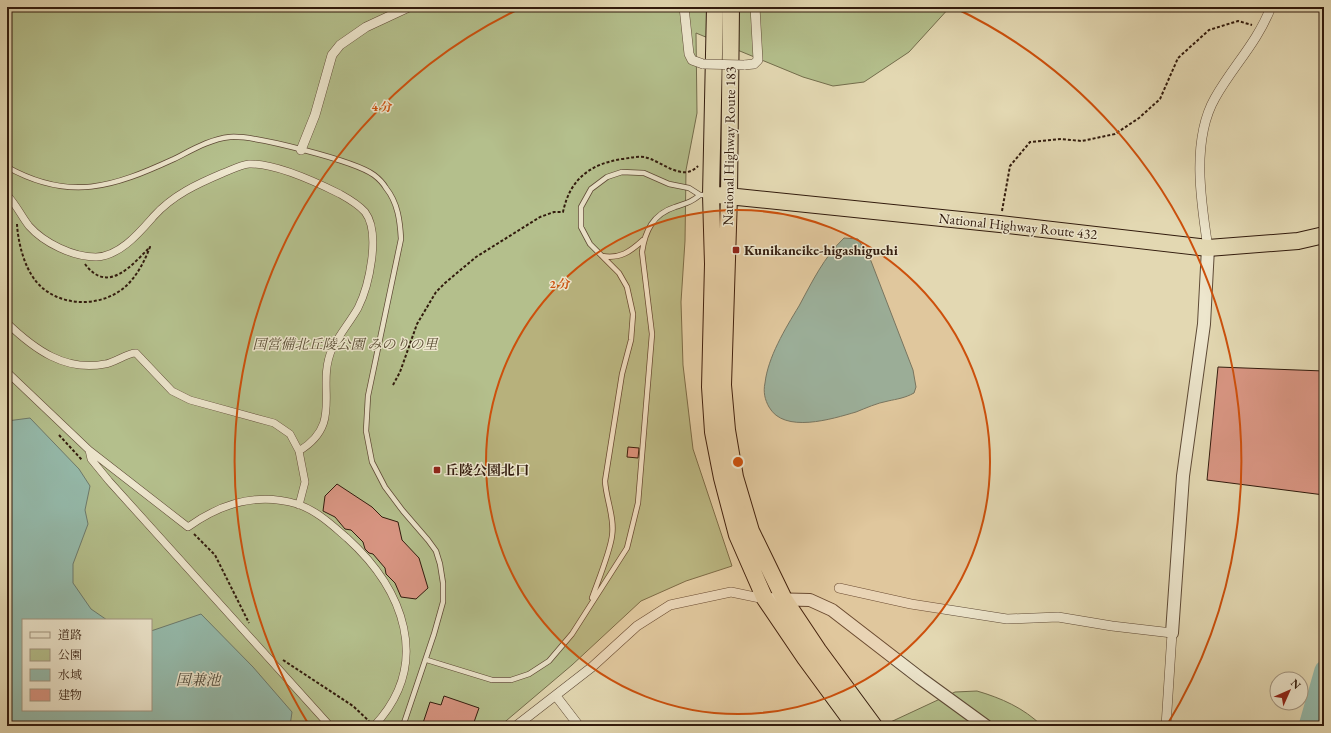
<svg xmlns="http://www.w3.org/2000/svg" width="1331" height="733" font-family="'EB Garamond','Noto Serif JP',serif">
	<rect width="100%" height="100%" fill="#e3d8b2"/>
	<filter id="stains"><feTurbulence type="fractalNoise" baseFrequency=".005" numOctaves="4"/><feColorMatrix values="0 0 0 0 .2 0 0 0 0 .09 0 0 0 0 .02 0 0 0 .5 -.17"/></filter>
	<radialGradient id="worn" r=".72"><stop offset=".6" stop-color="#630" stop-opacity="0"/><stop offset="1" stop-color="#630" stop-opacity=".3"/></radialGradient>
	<path fill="#b4bf8c" stroke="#736d4c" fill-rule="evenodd" d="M 7,7 L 950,7 L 909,52 L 864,82 L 833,86 L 803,77 L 696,33 L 697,113 L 686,170 L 685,241 L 681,302 L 683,365 L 693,449 L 732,566 L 686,581 L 641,601 L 572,665 L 500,726 L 7,726 ZM 23,620 L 151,620 L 151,710 L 23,710 Z
		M 977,691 C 1001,698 1024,708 1042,726 L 882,726 L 955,692 Z"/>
	<path fill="#95baab" stroke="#6d7a6c" d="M 844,238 L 858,239 L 871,261 L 913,370 L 916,387 L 914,393 C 905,398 897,399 888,401 C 877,403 866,408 856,412 C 832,419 784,434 769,407 C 765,400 763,392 765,383 C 768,357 785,329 799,306 C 812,282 824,257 844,238 Z
		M 30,418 L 79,469 L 90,486 L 85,510 L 88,524 L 73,564 L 73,583 L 91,609 L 107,620 L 23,620 L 23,710 L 151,710 L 151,631 L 201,614 L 253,667 L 292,712 L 290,726 L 7,726 L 7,421 Z"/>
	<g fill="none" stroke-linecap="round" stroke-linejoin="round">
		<path stroke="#95baab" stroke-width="19" d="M 1308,726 L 1324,670"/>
	</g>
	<path fill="#d89582" stroke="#321b0d" d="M 1218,367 L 1324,371 L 1324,495 L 1207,480 Z
		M 628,447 L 639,448 L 638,458 L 627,457 Z
		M 337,484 L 372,507 L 382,517 L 398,522 L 402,540 L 419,558 L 428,588 L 416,599 L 401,597 L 395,583 L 386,574 L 385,568 L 373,554 L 369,553 L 365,549 L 363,542 L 351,530 L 345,529 L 335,517 L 323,511 L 325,496 Z
		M 444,696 L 479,708 L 473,725 L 464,722 L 463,726 L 422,726 L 430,702 L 441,705 Z"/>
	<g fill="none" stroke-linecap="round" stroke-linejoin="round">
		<g stroke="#5e4a36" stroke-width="6">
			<path id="service" d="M 7,167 C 70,202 113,187 174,159 C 192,150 210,139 230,137 C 254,135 355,161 374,175 C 378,178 383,183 386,188 C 398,203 400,221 401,239 L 368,396 L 366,431 L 372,462 L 385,487 L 403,511 L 428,540 L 436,551 L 440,564 L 443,583 L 443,602 L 434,634 L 403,726
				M 602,256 C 620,259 630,252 643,240
				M 592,598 C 598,581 610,552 612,536 C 615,518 606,499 605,481 L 622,374 L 631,340 L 633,314 L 627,287 L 619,273 L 590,244 L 581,227 L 581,207 L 591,189 L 607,177 L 622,172 L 644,173 L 669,184 L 689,188 L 700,195
				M 427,660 L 492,680 L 511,680 L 529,674 L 549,661 L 572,634 L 627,548 L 638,503 L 652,334 L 642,252 C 645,231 653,214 675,207 C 686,203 690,203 700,195 L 709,195"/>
		</g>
		<g stroke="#5e4a36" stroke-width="8">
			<path id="pedestrian" d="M 7,195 C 16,204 21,216 29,226 C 44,243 73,257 96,257 C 120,256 139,233 154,216 C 173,195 197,184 223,173 C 231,170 240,165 249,164 C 276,163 316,182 340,194 C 349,199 358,204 365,212 C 381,233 369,286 358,308 C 350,322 339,335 332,349 C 315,388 345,423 299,451 L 305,482 L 299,505
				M 7,323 C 34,349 65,372 105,364 C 114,363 129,352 136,353 L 172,391 L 190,400 L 274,423 L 290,434 L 299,451
				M 7,372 L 89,450 L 91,459 L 109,481 L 330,726
				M 89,450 L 188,527 C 220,504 257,492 297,504 C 316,510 332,525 347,538 C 403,589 433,663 374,726"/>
		</g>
		<g stroke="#5e4a36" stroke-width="10">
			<path id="minor" d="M 684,7 L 689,54 L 692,60 L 703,64
				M 744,65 L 754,64 L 758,60 L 755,7
				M 301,150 L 315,115 L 332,55 L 340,45 L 366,27 L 409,7
				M 1208,248 C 1201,202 1191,140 1215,98 C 1233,66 1257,43 1271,7
				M 839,588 L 911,604 L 1007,619 L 1058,617 L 1112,626 L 1172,633 L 1166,726
				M 556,696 L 579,726
				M 516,726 L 592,667 L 637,626 L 670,605 L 731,592 L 765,599"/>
		</g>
		<g stroke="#5e4a36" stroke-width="14">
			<path id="tertiary" d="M 765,599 L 810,600 L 832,610 L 920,678 L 986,726
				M 1172,633 L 1183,476 L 1204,324 L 1208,248"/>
		</g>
		<g stroke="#321b0d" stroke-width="18">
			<path id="trunk" d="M 715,7 L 711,195 L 713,264 L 710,387 L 713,432 L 722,478 L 737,535 L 765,599 L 805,658 L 855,726
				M 731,7 L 729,196 L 723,385 L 727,430 L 735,477 L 751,531 L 784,599 L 818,650 L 874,726
				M 718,195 L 1000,224 L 1208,248 L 1298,241 L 1324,235"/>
		</g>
		<path stroke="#321b0d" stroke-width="2" stroke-dasharray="3 2" stroke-linecap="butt" d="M 1002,211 L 1010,166 L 1030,142 L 1061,139 L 1082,141 L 1115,134 L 1139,118 L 1160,99 L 1178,58 L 1209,30 L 1238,21 L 1252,25
			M 17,224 C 18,242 24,266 35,280 C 57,309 106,309 130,282 C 139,272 145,260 150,247 C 132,265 108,295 85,264
			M 393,385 L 400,372 L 417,324 L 436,292 L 445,283 L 476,257 L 540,217 L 554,212 L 563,212 C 570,179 590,164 622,159 C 630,158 637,156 644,157 C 661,160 682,183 698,166
			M 59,435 L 82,460
			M 194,534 L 215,555 L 249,623
			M 283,660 L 353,706 L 369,721"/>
		<use href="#service" stroke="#ede6cd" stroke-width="4.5"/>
		<use href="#pedestrian" stroke="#ede6cd" stroke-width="7"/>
		<use href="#minor" stroke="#ede6cd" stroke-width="9"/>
		<use href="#tertiary" stroke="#ede6cd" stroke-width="12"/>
		<use href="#trunk" stroke="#e3d8b2" stroke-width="16"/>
		<g stroke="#5e4a36" stroke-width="10" stroke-linecap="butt">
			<path id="minor-bridge" d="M 703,64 L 744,65"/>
		</g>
		<use href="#minor-bridge" stroke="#ede6cd" stroke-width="9"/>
	</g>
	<circle cx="738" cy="462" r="252" fill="#cd500c" fill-opacity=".12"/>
	<g fill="none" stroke="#cd500c" stroke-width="2">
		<circle cx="738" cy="462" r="252"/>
		<path d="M309 725A503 503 0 0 1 521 8M955 8A503 503 0 0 1 1167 725"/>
	</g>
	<g fill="#8f2418" stroke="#ede6cd" stroke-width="1.5">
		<rect x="732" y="246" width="8" height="8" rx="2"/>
		<rect x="433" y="466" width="8" height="8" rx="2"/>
	</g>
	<g text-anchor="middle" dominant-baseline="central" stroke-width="3" stroke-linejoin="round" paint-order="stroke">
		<g font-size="14" fill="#321b0d" stroke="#ede6cd">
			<text transform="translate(729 146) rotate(-89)">National Highway Route 183</text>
			<text transform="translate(1018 226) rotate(6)">National Highway Route 432</text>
		</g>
		<g font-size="14" font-weight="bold" fill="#321b0d" stroke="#ede6cd" text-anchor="start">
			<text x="744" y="250">Kunikaneike-higashiguchi</text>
			<text x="445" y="470">丘陵公園北口</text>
		</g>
		<g font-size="14" font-style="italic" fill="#594c33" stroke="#ede6cd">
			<text x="345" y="344">国営備北丘陵公園 みのりの里</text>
		</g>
		<g font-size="15" font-style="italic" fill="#504b3c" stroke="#ede6cd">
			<text x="198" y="679">国兼池</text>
		</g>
	</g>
	<circle cx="738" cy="462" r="6" fill="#cd500c" stroke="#ede6cd" stroke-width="2"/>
	<g font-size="12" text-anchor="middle" font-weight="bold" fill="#cd500c" stroke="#ede6cd" stroke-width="3" stroke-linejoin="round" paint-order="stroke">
		<text x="382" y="111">4 分</text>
		<text x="560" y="288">2 分</text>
	</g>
	<rect width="1331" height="733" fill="none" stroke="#e3d8b2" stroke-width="24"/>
	<rect x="8" y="8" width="1315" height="717" fill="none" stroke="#321b0d" stroke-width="2"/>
	<rect x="12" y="12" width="1307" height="709" fill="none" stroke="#321b0d"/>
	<rect x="22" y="619" width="130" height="92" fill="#ede6cd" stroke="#a29580"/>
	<rect x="30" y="632" width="20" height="6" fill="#ede6cd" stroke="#a29580"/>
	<text x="58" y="639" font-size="12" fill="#321b0d">道路</text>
	<rect x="30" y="649" width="20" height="12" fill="#b4bf8c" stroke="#a29580"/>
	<text x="58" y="659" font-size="12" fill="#321b0d">公園</text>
	<rect x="30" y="669" width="20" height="12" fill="#95baab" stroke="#a29580"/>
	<text x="58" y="679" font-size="12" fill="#321b0d">水域</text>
	<rect x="30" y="689" width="20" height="12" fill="#d89582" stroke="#a29580"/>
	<text x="58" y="699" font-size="12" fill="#321b0d">建物</text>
	<g transform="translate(1289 691) rotate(45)"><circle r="19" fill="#ede6cd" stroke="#a29580"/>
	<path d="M0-3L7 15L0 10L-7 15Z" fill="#8f2418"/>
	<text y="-6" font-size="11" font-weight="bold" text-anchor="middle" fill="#321b0d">N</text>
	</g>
	<rect width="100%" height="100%" filter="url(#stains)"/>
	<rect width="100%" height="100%" fill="url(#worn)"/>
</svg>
